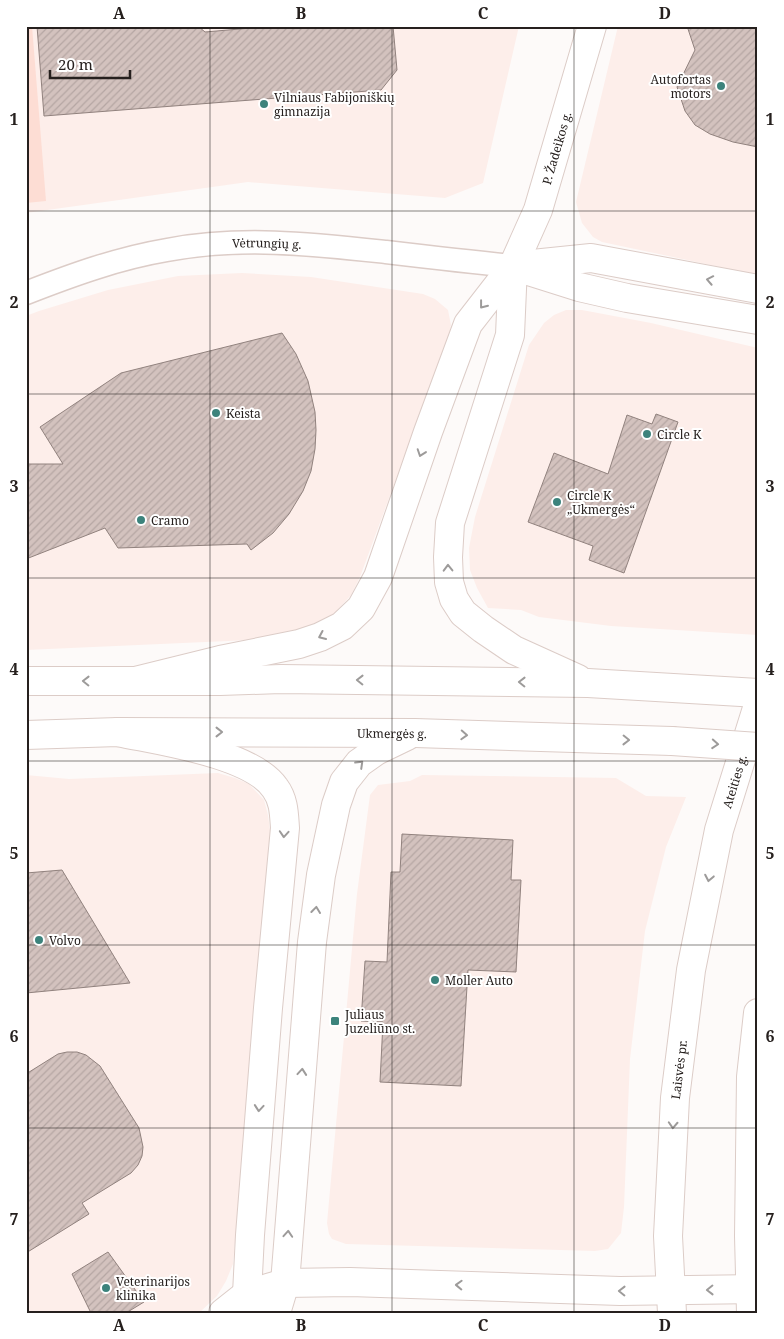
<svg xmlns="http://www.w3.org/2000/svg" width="784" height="1339" font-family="'Noto Serif',serif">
	<defs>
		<pattern id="building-hatch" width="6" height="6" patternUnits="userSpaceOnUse" patternTransform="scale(1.25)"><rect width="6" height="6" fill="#d3c2be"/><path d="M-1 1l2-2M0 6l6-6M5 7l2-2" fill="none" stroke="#b5a6a3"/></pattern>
	</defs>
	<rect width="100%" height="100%" fill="#fdfaf9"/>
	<path fill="#fdeeea" d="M 26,26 L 519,26 L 483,183 L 445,198 L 248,182 L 26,213 Z
		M 618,26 L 758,26 L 758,275 L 602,242 L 593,237 L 582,223 L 576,202 Z
		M 242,273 L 311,277 L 423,294 L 435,299 L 448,310 L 451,325 L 449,335 L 360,577 L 351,595 L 333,615 L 317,625 L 272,639 L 26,650 L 26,316 L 39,311 L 108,290 L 178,276 Z
		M 566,310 L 582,310 L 651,323 L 758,348 L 758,635 L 611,626 L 539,617 L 521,610 L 488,608 L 477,588 L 470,570 L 469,548 L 475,517 L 529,345 L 544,323 L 554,315 Z
		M 218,773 L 235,778 L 249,784 L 264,800 L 268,815 L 270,830 L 233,1264 L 226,1281 L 217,1296 L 199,1313 L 26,1313 L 26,775 L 69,779 Z
		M 422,775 L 616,778 L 646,796 L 686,797 L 666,847 L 645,931 L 630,1059 L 624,1207 L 621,1233 L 608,1249 L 595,1251 L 346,1244 L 332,1239 L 329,1234 L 327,1223 L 357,894 L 370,795 L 378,785 L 410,781 Z"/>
	<path fill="#fdddd4" d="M 26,26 L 32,26 L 46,201 L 26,203 Z"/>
	<path fill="url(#building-hatch)" stroke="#91827e" d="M 37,26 L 198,26 L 205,32 L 274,26 L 393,26 L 397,70 L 381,90 L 44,116 Z
		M 687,26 L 758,26 L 758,147 L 733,142 L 710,134 L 695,125 L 685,111 L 677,87 L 695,50 Z
		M 282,333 L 296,354 L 308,381 L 315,412 L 316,430 L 315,449 L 311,471 L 303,491 L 289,514 L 273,533 L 251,550 L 247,544 L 118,548 L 105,528 L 26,559 L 26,464 L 63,464 L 40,427 L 121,373 Z
		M 656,414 L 678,422 L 624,573 L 589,560 L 593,546 L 528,522 L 554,453 L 608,474 L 627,415 L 652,424 Z
		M 402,834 L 513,840 L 511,880 L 521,880 L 516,972 L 468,970 L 461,1086 L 380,1082 L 383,1022 L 361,1021 L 365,961 L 387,962 L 391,872 L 400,872 Z
		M 62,870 L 130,983 L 26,993 L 26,873 Z
		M 67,1052 L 77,1052 L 86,1055 L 100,1066 L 139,1128 L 143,1147 L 142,1156 L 138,1165 L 131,1173 L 82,1203 L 89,1214 L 26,1253 L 26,1074 L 58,1054 Z
		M 108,1252 L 144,1302 L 126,1313 L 91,1313 L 72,1274 Z"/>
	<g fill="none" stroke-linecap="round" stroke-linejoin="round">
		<g stroke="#dcccc7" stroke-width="25">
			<g id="street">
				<path id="s1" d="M 26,293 C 72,275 119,258 167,250 C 241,236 312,244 386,252 C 428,257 471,262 513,266"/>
			</g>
		</g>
		<g stroke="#dcccc7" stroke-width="30">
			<g id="secondary">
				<path id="s2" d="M 513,266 L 538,210 L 592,26"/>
				<path d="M 223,1313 L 247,1294"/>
				<path d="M 276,1313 L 285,1283"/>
			</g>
		</g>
		<g stroke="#dcccc7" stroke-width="30">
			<g id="primary">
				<path id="s3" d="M 672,1313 L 668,1236 L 675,1098 L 691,970 L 719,830 L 758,705"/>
				<path d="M 751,1313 L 749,1236 L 751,1077 L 758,1013"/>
			</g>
		</g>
		<g stroke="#dcccc7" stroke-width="30">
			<g id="highway">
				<path d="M 513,266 L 510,335 L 450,523 L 448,557 L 449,582 L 454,599 L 463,613 L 483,629 L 514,650 L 578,679"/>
				<path d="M 522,269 L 579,287 L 627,298 L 758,320"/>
				<path d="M 26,681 L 220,681 L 281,679 L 588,683 L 758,693"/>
				<path d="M 135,681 L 220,660 L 299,644 L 320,637 L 342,626 L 361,608 L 378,577 L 428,432 L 468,324 L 513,266 L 591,258 L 758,289"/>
				<path d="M 118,732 C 159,741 251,753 275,788 C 284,800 284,814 285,828 L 268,1008 L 250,1235 L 247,1294 L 256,1313"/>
				<path id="s4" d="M 26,735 L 118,732 L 415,733 L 672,741"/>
				<path d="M 285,1283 L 312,942 L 321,875 L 336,805 L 344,782 L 359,763 L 376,751 L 407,736"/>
				<path d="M 268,1288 L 285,1283 L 350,1282 L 620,1291 L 758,1289"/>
			</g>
		</g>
		<use href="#street" stroke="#fff" stroke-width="22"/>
		<use href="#secondary" stroke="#fff" stroke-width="28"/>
		<use href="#primary" stroke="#fff" stroke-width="28"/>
		<use href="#highway" stroke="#fff" stroke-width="28"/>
		<g stroke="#dcccc7" stroke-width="30" stroke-linecap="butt">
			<path id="highway-bridge" d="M 672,741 L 758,747"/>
		</g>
		<use href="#highway-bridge" stroke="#fff" stroke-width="28"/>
	</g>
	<defs><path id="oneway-chevron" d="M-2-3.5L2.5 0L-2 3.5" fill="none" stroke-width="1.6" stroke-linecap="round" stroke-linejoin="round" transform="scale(1.25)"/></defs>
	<g stroke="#9d9b9a">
		<use href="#oneway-chevron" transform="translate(710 280) rotate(-169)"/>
		<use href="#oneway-chevron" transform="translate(483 305) rotate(128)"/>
		<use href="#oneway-chevron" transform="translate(421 453) rotate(109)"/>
		<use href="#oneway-chevron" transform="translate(448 568) rotate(-91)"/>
		<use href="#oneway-chevron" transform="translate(322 636) rotate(156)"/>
		<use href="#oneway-chevron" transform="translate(360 680) rotate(-179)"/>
		<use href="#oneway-chevron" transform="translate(86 681) rotate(-179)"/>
		<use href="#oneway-chevron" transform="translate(522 682) rotate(-179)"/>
		<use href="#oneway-chevron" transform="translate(219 732)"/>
		<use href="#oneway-chevron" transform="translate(464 735) rotate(3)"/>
		<use href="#oneway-chevron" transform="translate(626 740) rotate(1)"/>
		<use href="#oneway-chevron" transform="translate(715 744) rotate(4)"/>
		<use href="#oneway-chevron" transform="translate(360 764) rotate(-44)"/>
		<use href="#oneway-chevron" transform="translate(284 834) rotate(94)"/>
		<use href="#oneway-chevron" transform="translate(709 878) rotate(101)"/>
		<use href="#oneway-chevron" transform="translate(316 910) rotate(-83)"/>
		<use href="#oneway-chevron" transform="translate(302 1072) rotate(-85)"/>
		<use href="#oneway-chevron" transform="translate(259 1108) rotate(95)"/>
		<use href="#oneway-chevron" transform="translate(673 1125) rotate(93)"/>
		<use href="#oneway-chevron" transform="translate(288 1234) rotate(-86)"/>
		<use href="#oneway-chevron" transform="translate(459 1285) rotate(-178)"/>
		<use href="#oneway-chevron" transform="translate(710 1290) rotate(179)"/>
		<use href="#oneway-chevron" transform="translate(622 1291) rotate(-179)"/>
	</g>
	<path fill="none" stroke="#26201e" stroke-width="1" stroke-opacity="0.55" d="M 210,26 L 210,1313M 392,26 L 392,1313M 574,26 L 574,1313M 26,211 L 758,211M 26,394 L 758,394M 26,578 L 758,578M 26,761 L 758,761M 26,945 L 758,945M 26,1128 L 758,1128"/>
	<g fill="#3c837c" stroke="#fff" stroke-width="2">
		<circle cx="721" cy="86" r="5"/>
		<circle cx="264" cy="104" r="5"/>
		<circle cx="216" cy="413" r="5"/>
		<circle cx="647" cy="434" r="5"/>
		<circle cx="557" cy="502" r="5"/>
		<circle cx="141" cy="520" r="5"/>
		<circle cx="39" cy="940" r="5"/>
		<circle cx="435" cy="980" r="5"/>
		<rect x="330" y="1016" width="10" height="10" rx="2.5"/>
		<circle cx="106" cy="1288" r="5"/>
	</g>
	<g text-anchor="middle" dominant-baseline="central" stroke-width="4" stroke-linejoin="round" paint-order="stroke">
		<g font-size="12" fill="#26201e" stroke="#fff" text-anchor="start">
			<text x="711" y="79" text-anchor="end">Autofortas<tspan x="711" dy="14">motors</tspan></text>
			<text x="274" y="97">Vilniaus Fabijoniškių<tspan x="274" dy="14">gimnazija</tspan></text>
			<text x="226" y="413">Keista</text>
			<text x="657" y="434">Circle K</text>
			<text x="567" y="495">Circle K<tspan x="567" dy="14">„Ukmergės“</tspan></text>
			<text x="151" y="520">Cramo</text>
			<text x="49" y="940">Volvo</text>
			<text x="445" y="980">Moller Auto</text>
			<text x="345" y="1014">Juliaus<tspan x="345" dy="14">Juzeliūno st.</tspan></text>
			<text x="116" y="1281">Veterinarijos<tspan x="116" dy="14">klinika</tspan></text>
		</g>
		<g font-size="12" fill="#26201e" stroke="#fff">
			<text stroke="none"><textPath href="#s2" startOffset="126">P. Žadeikos g.</textPath></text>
			<text stroke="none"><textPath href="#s1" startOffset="248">Vėtrungių g.</textPath></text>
			<text stroke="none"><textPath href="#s4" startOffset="366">Ukmergės g.</textPath></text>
			<text stroke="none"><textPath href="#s3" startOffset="538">Ateities g.</textPath></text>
			<text stroke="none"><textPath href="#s3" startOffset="244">Laisvės pr.</textPath></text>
		</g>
	</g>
	<rect width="784" height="1339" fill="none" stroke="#ffffff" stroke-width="55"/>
	<path d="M50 70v8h80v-8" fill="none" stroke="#26201e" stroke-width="2.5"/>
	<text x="58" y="70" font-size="15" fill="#26201e" stroke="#ffffff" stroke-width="4" paint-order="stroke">20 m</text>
	<rect x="28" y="28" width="728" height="1284" fill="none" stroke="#26201e" stroke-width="2"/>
	<g font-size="16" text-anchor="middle" font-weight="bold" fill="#26201e">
		<text x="119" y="19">A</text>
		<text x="301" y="19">B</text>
		<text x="483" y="19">C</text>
		<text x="665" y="19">D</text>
		<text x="14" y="125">1</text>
		<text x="770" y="125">1</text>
		<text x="14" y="308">2</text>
		<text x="770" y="308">2</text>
		<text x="14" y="492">3</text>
		<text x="770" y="492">3</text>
		<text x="14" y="675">4</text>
		<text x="770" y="675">4</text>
		<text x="14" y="859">5</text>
		<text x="770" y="859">5</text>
		<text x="14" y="1042">6</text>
		<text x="770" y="1042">6</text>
		<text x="14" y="1225">7</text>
		<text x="770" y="1225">7</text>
		<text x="119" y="1331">A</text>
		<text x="301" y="1331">B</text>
		<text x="483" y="1331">C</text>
		<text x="665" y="1331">D</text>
	</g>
</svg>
